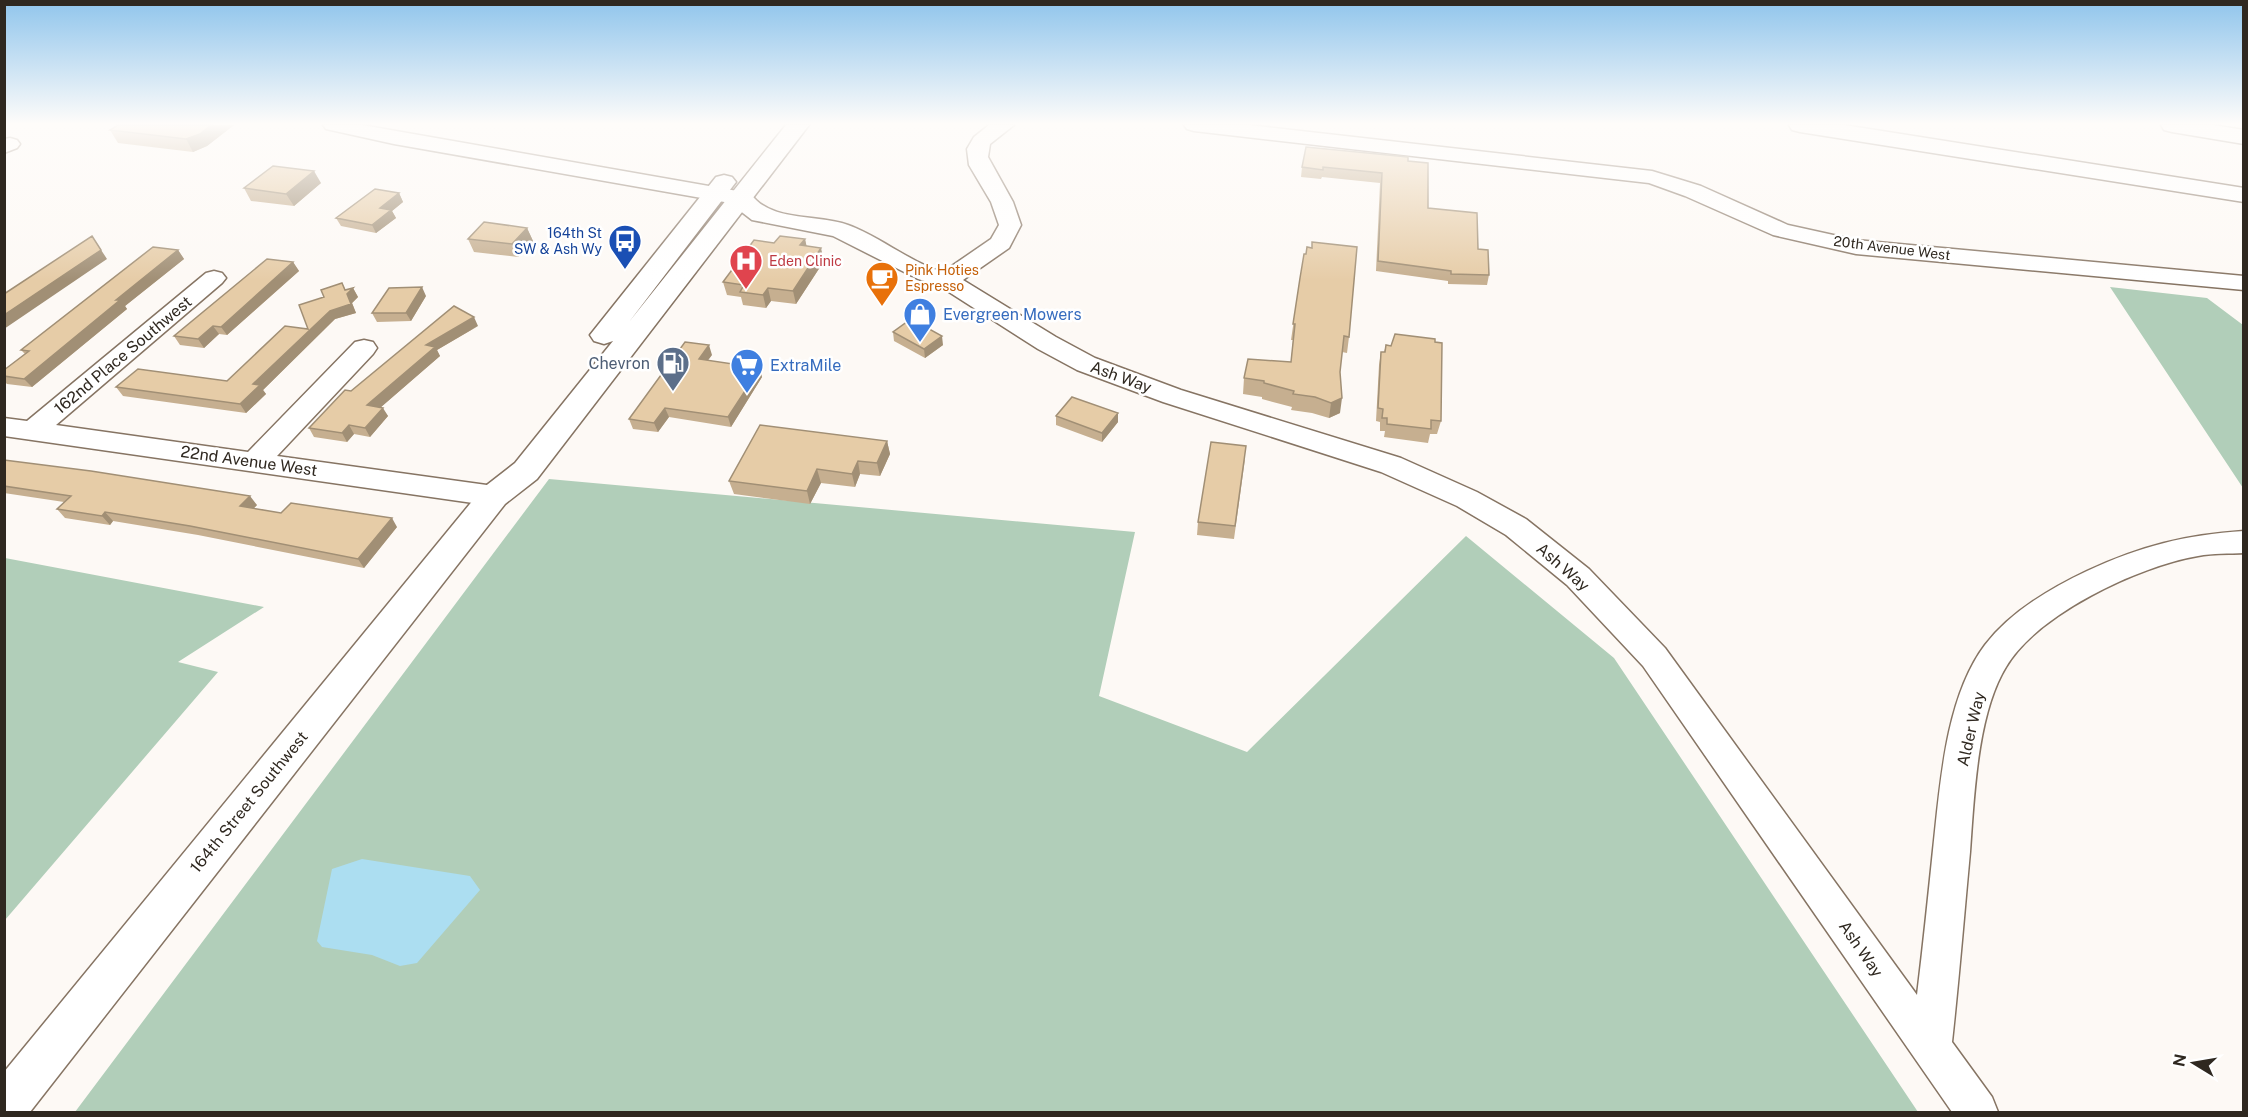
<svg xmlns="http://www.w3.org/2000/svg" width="2248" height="1117" viewBox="0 0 2248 1117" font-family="'Public Sans',sans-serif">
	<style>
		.green { fill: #b1ceb9 }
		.water { fill: #acdef1 }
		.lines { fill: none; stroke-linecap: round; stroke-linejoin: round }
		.minor-casing { stroke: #867463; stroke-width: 3 }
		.major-casing { stroke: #867463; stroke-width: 3 }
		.highway-casing { stroke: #867463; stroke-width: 3 }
		.minor { fill: #fff; fill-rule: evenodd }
		.major { fill: #fff; fill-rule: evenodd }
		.highway { fill: #fff; fill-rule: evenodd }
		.wall { fill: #c6af90 }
		.shaded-wall { fill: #a18f75 }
		.building { fill: #e6cca7; stroke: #a18f75; stroke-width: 1.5 }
		.labels { text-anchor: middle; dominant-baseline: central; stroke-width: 5; stroke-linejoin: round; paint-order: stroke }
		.far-transit-label { font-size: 14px; fill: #164399; stroke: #fff; text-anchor: end }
		.far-street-label { font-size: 14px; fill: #2f2820; stroke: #fff }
		.far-health-label { font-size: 14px; fill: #be3a42; stroke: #fff; text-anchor: start }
		.far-food-label { font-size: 14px; fill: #c56008; stroke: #fff; text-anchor: start }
		.shop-label { font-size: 16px; fill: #366cbe; stroke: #fff; text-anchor: start }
		.street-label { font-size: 16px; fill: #2f2820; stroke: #fff }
		.service-label { font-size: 16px; fill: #4e5e75; stroke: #fff; text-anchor: end }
	</style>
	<rect width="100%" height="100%" fill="#fdf9f5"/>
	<path class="green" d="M2110,287L2207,298L2243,325V488Z
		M549,479L1135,532L1099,696L1247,752L1466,536L1614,658L1918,1112H75Z
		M5,558L264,607L178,662L218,672L5,920Z"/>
	<path class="water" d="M362,859L470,876L480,890L417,963L400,966L372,955L322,947L317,941L332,869Z"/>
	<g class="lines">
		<defs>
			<path id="minor" d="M323,125H362L743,192L751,194C770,222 817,214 848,225C881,237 909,262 943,272L991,239L999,225L991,202L969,165L967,149L974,137L989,125H1014L990,144L988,157L1013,202L1021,225L1009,248L963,280L1056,337L1095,358L1181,390L1401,458L1477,492L1526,519L1589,569L1665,648L1917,995C1923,947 1928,898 1933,850C1940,787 1945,698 1985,645C2010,612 2049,589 2087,571C2141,546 2184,535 2244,531V553C2229,554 2213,553 2198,556C2139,566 2037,614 2006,667C1977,714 1974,798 1970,852C1964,916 1959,979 1952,1042L1992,1097L1998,1112H1952L1643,666L1567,585L1506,535L1457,506L1381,472L1163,402L1077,370L1038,349L938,285L918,279L833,236L752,220L730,203L394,144L326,129Z
				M1184,125H1249L1652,171L1701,186L1788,225L1856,240L2244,276V290L1856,254L1773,235L1685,196L1649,183L1194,131L1187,129Z
				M10,138L17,140L20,144L17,148L4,153V139Z
				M214,271L222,273L226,278L222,283L56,425L248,452L355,342L364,340L373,342L377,348L373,354L277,456L494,486L504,489L508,496L504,503L494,506L4,436V418L27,421L206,273Z"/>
			<path id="major" d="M786,125H809L537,479L505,504L30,1112H4V1072L483,488L515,463L613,341L604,344L594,341L590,335L716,177L724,175L732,177L736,182L629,322Z"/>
			<path id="highway" d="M1789,125H1844L2244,188V202L1800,132L1792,130Z
				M2161,125H2213L2244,130V144L2172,132L2164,130Z"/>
		</defs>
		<use href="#minor" class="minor-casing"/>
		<use href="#major" class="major-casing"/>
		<use href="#highway" class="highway-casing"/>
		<use href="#minor" class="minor"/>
		<use href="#major" class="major"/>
		<use href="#highway" class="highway"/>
	</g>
	<path class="wall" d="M118,125H234L207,146L193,152L118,143L110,130Z
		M1408,161L1428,208L1478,249L1489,275L1487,285L1448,284V281L1376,271L1380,183L1322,177L1321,179L1301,177L1302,167Z
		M321,183L294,206L251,201L244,188Z
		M399,193L403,202L392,211L396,218L376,233L341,226L336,218Z
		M527,228L533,241L518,257L474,252L468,239Z
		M805,239L806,246L824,261L796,304L771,301L766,308L743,305L741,297L727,295L723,282L774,243Z
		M178,250L184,259L125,306L127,309L32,387L7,384L4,381V370L25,354L21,350Z
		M293,262L299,271L227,335L219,334L204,348L180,345L174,336Z
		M1300,278L1349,337L1347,353L1342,352L1340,372V413L1329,418L1312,413L1291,410L1292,407L1262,399V397L1243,394L1244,378L1291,362L1293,340H1291Z
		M353,288L358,297L352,303L356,313L335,319L263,390L266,394L246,413L123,396L116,387L227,381L308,329L346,290Z
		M426,296L411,321L377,322L372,313Z
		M478,326L437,350L440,356L381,407L388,416L370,437L354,434L347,442L314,437L309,428L351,391Z
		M893,332L943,345L925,358L894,341Z
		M1386,345L1391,346L1441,421L1437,434H1430L1428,443L1384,437L1385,431H1380V422L1376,421L1379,365L1381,352H1384Z
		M712,355L708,360L762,377L731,427L669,417L658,432L633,429L629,419Z
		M1118,413V422L1102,442L1056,425V416Z
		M887,441L890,454L880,476L860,474L855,487L821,483L810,504L734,494L729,481Z
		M1245,459L1234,539L1197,535L1198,522Z
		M4,460L257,505L253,509L281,513L397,527L364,568L198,535L113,521L110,525L65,518L57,509L64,502L4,493Z"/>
	<path class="shaded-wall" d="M211,125H234L207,146L193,152L186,139Z
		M314,171L321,183L294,206L286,194Z
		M399,193L403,202L392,211L396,218L376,233L372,225L380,208Z
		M527,228L533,241L518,257L512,244Z
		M92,236L107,259L4,329V315Z
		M805,239L808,252L800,245Z
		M821,248L824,261L796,304L793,291Z
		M178,250L184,259L125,306L127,309L32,387L24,379L116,300Z
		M293,262L299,271L227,335L221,327Z
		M342,283L347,293L353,288L358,297L352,303L356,313L335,319L263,390L266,394L246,413L240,404L253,384L330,311Z
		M422,287L426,296L411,321L406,313Z
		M768,288L771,301L766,308L763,295Z
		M474,317L478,326L437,350L440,356L373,414L367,405L426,345Z
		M213,326L219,334L204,348L198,339Z
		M942,336L943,345L925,358L924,349Z
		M709,345L712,355L702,368L699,359Z
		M760,368L762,377L731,427L728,417Z
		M1342,398L1340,413L1329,418L1331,403Z
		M383,408L388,416L370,437L365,428Z
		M665,408L669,417L658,432L654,423Z
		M1118,413V422L1102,442V433Z
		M349,425L354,434L347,442L342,433Z
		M887,441L890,454L880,476L877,463Z
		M858,461L860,474L855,487L852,474Z
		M817,469L821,483L810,504L807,491Z
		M250,496L257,505L247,515L240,506Z
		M105,512L113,521L110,525L102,516Z
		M392,518L397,527L364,568L358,559Z"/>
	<path class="building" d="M118,125H211L200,134L186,139L110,130Z
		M1306,147L1408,157V161L1428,163V208L1477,213L1478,249L1488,250L1489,275L1451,274V271L1378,261L1382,173L1323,167V170L1302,167Z
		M273,166L314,171L286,194L244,188Z
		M375,189L399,193L380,208L391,210L372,225L336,218Z
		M484,222L527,228L512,244L468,239Z
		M92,236L101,250L4,315V294Z
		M780,236L805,239L800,245L821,248L793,291L768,288L763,295L740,292L744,285L723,282L754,240L774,243Z
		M1312,242L1357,247L1349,337L1344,336L1340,372L1342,398L1331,403L1315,397L1293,394L1294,391L1264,383V381L1244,378L1248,359L1291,362L1295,324H1293L1300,278L1304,254H1306L1307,247L1312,248Z
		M153,247L178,250L116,300H120L24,379L4,376V370L29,351L21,350Z
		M267,259L293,262L221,327L213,326L198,339L174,336Z
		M342,283L345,290L353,288L347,294L351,304L330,311L253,384L260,385L240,404L116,387L138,369L227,381L285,326L308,329L299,305L324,297L321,290Z
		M422,287L406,313H372L389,288Z
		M454,306L474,317L426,345L435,347L367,405L383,408L365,428L349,425L342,433L309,428L345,390L351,391Z
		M911,319L942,336L924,349L893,332Z
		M1395,334L1435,339V342L1442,343L1441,421L1431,420V429L1387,424V418H1382L1383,409L1378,408L1381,352H1385L1386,345L1391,346Z
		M685,342L709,345L699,359L760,368L728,417L665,408L654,423L629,419Z
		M1072,397L1118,413L1102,433L1056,416Z
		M760,425L887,441L877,463L858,461L852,474L817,469L807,491L729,481Z
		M1211,442L1246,446L1235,526L1198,522Z
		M4,460L91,471L250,496L240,506L281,513L291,503L392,518L358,559L190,526L105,512L102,516L57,509L71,496L4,486Z"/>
	<linearGradient id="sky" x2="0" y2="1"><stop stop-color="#90c5ec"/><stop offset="0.44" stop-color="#fefcfa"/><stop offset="1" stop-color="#fefcfa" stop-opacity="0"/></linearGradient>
	<rect width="2248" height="281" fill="url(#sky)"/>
	<defs>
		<symbol id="bus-pin" viewBox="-11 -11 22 30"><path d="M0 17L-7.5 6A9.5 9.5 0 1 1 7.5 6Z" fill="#1a4fb4" stroke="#fff"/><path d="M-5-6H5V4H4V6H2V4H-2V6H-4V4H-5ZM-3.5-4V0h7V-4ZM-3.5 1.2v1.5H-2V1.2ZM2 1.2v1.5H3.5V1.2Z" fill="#fff"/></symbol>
		<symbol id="hospital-pin" viewBox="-11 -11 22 30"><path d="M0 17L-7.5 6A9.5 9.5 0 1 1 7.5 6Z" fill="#e0444e" stroke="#fff"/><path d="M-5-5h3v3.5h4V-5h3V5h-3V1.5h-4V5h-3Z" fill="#fff"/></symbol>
		<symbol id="cafe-pin" viewBox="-11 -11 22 30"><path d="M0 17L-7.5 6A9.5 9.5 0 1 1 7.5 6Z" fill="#e8710a" stroke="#fff"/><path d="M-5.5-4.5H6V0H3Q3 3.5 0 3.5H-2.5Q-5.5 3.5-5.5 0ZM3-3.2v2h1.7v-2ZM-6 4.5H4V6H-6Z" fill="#fff"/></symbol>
		<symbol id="shop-pin" viewBox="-11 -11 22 30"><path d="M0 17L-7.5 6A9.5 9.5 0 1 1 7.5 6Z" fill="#3f7fe0" stroke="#fff"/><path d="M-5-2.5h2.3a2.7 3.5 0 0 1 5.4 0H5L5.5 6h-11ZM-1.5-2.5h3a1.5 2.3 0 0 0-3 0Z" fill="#fff"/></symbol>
		<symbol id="fuel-pin" viewBox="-11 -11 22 30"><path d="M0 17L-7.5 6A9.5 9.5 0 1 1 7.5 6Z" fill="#5c6f8a" stroke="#fff"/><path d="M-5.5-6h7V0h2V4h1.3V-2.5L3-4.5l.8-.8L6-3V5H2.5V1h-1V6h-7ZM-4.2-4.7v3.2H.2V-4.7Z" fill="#fff"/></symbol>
		<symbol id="supermarket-pin" viewBox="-11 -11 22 30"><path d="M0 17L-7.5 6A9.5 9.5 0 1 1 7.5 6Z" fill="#3f7fe0" stroke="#fff"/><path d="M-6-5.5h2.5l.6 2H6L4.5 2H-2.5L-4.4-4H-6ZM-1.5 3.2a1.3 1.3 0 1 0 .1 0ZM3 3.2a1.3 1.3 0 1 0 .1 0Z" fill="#fff"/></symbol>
	</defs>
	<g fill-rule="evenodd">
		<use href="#bus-pin" x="606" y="222" width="38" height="52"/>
		<use href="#hospital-pin" x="727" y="242" width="38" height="52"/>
		<use href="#cafe-pin" x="863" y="259" width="38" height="52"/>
		<use href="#shop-pin" x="901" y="295" width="38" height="52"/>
		<use href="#fuel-pin" x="654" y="344" width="38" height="52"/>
		<use href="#supermarket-pin" x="728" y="346" width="38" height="52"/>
	</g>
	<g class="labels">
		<g class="far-transit-label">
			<text x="602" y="233">164th St<tspan x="602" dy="16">SW &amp; Ash Wy</tspan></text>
		</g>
		<g class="far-street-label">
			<text transform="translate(1892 248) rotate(7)">20th Avenue West</text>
		</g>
		<g class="far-health-label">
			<text x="769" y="261">Eden Clinic</text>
		</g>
		<g class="far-food-label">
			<text x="905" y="270">Pink Hoties<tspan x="905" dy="16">Espresso</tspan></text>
		</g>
		<g class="shop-label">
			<text x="943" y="314">Evergreen Mowers</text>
			<text x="770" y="365">ExtraMile</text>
		</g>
		<g class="street-label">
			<text transform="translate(123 355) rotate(-40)">162nd Place Southwest</text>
			<text transform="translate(1121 377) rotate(20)">Ash Way</text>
			<text transform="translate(249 461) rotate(8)">22nd Avenue West</text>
			<text transform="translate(1563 567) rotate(41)">Ash Way</text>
			<text transform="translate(1971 729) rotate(-77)">Alder Way</text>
			<text transform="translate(249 802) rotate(-51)">164th Street Southwest</text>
			<text transform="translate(1861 949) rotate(55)">Ash Way</text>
		</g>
		<g class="service-label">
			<text x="650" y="363">Chevron</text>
		</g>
	</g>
	<rect width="2248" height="1117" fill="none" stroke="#2f2820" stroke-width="12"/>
	<g transform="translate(2194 1063) rotate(281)" stroke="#ffffff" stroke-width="4.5" paint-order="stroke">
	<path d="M0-4.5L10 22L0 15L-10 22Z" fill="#2f2820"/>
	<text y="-9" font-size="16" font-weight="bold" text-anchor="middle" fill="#2f2820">N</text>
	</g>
</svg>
